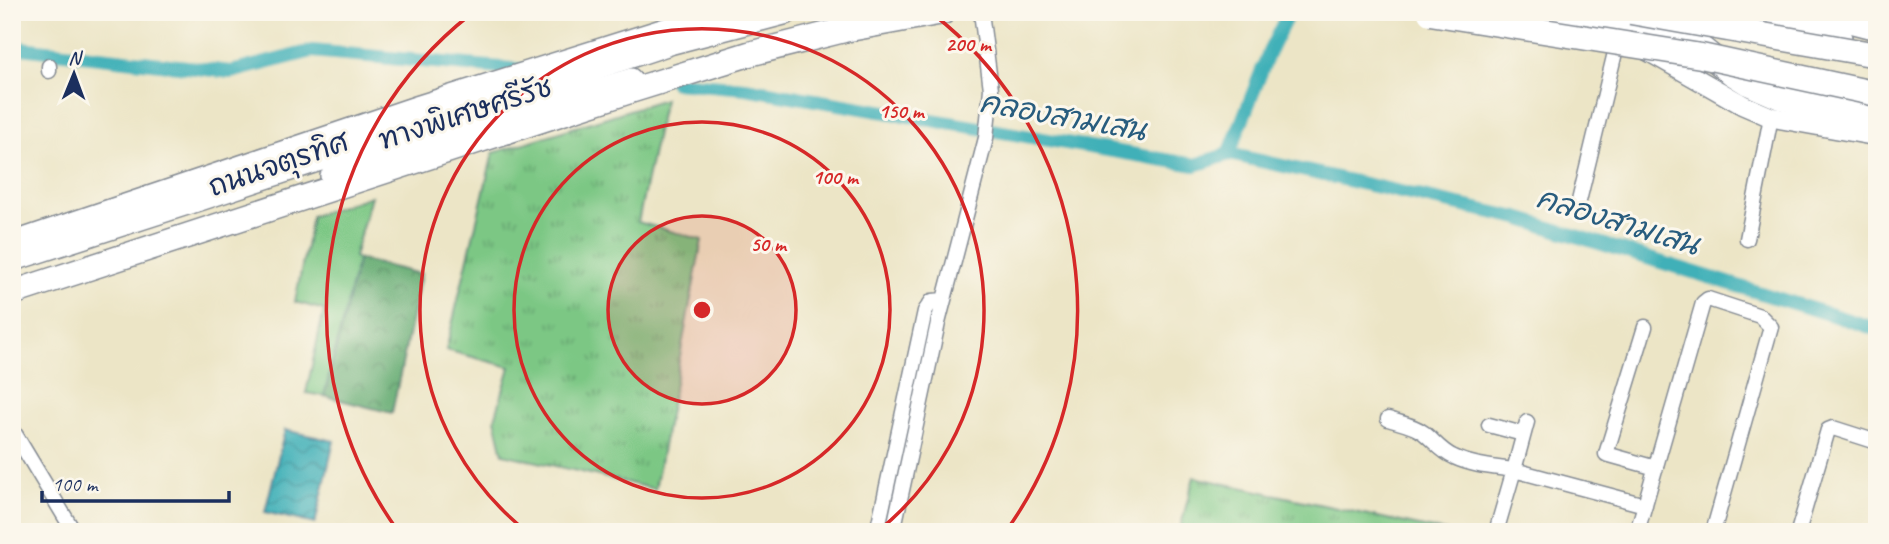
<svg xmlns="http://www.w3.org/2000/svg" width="1889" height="544" viewBox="0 0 1889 544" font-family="Caveat,'Playpen Sans Thai',sans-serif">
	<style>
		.grass { fill: url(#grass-tufts); stroke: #4c7b71; stroke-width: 2 }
		.forest { fill: url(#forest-crowns); stroke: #406e68; stroke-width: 2 }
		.park { fill: #7cc784; stroke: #4c7b71; stroke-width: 2 }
		.water { fill: url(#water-waves); stroke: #2d708b; stroke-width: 2 }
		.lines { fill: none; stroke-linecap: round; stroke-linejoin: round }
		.canal { stroke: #3fb0b8; stroke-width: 14 }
		.minor-casing { stroke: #848a92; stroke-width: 17 }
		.secondary-casing { stroke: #848a92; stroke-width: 22 }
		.primary-casing { stroke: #848a92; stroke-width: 24 }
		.motorway-casing { stroke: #848a92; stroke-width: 27 }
		.minor { stroke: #fff; stroke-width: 14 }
		.secondary { stroke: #fff; stroke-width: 19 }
		.primary { stroke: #fff; stroke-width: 21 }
		.motorway { stroke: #fff; stroke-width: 24 }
		.motorway-bridge-casing { stroke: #848a92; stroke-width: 27; stroke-linecap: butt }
		.motorway-bridge { stroke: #fff; stroke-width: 24 }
		.ring { fill: none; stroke: #d62828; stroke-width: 3.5 }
		.labels { text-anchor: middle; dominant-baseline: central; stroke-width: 6; stroke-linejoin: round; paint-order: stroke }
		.street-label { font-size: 28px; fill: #1b2f5e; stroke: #fbf7ec }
		.water-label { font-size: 30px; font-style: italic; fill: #285c7e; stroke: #fbf7ec }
		.centre { fill: #d62828; stroke: #fbf7ec; stroke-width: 3.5 }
		.ring-label { font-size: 21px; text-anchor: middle; font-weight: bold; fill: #d62828; stroke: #fbf7ec; stroke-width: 6; stroke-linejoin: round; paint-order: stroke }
	</style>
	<defs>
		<pattern id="grass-tufts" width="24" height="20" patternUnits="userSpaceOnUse" patternTransform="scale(1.75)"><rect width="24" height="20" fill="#7cc784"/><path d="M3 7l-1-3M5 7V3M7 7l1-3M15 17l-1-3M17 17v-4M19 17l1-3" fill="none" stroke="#65a26f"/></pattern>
		<pattern id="forest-crowns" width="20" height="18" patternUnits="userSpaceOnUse" patternTransform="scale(1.75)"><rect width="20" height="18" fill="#65ac72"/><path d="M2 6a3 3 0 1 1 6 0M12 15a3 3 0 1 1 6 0" fill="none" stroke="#528c61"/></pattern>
		<pattern id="water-waves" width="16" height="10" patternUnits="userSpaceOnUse" patternTransform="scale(1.75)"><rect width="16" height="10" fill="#3fb0b8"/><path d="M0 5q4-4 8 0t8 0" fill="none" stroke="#349099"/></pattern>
	</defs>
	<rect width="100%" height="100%" fill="#fbf7ec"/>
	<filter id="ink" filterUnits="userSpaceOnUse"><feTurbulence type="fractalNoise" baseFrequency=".0143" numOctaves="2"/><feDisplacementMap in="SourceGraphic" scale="14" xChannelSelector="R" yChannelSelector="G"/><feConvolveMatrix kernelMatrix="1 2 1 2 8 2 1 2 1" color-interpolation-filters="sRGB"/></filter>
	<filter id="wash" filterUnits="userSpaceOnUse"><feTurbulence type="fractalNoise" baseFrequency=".00686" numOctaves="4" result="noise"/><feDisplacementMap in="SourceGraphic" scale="28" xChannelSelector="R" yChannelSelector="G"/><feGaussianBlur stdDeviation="1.57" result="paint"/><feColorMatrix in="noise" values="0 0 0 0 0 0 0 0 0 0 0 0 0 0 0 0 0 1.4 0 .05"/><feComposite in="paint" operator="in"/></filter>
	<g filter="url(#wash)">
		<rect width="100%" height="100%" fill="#ece5c6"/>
		<path class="grass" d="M664,99L638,222L702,240L655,489L503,454L495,419L510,367L446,350L493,153Z
			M1194,477L1447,532H1179Z"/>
		<path class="forest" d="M358,259L421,274L392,413L324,396Z"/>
		<path class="park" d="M371,196L354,257L358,259L324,396L306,393L324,310L295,302L312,216Z"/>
		<path class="water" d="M285,430L334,441L315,524L265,512Z"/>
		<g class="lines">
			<path class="canal" d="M12,47L231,72L312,51L523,70
				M675,82L745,88L1195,165L1229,154L1518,218L1877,329
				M1229,154L1269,52L1285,20L1286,12"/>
		</g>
	</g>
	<g filter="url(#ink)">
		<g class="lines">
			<defs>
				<path id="minor" d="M49,71V66
					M1579,201L1619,36
					M1747,239L1771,117
					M1645,327L1606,454L1656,468
					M1388,419C1400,423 1414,425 1424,433C1434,441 1442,452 1454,457C1473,466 1494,467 1514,470L1527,422
					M1489,425L1523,434
					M12,429L74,532
					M877,532L925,311L932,301L944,300
					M893,532L938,323L986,138L991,89L981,12
					M1496,532L1514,470L1645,505
					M1637,532L1703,303L1708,299L1760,316L1771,327L1713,532
					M1798,532L1828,430L1833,428L1877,442"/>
				<path id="secondary" d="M1536,12L1596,21L1606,27
					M695,19L732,12
					M1648,51L1743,105L1771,117L1877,136
					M330,176L539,106L631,78
					M12,242L416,106L687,21L707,12"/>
				<path id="primary" d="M1728,12L1841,38
					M1810,12L1877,29"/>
				<path id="motorway" d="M1658,14L1732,73L1748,83L1780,97L1877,120
					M1596,21L1686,39
					M12,259L201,198L671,42L786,12
					M12,293L630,91L749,54L844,30L943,12"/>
			</defs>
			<use href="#minor" class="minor-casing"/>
			<use href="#secondary" class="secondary-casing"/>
			<use href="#primary" class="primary-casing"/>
			<use href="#motorway" class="motorway-casing"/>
			<use href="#minor" class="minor"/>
			<use href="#secondary" class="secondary"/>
			<use href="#primary" class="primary"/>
			<use href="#motorway" class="motorway"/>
			<defs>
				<path id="motorway-bridge" d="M1631,12L1877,55
					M1430,13L1701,56L1877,94"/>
			</defs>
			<use href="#motorway-bridge" class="motorway-bridge-casing"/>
			<use href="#motorway-bridge" class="motorway-bridge"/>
		</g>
	</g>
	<circle cx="702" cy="310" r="94" fill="#d62828" fill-opacity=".12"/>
	<g class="ring">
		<circle cx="702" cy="310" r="94"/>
		<circle cx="702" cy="310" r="188"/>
		<path d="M526 531A282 282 0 1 1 878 531"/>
		<path d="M398 531A376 376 0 0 1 471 14M933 14A376 376 0 0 1 1006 531"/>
	</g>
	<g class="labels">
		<g class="street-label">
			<text transform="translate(465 113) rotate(-18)">ทางพิเศษศรีรัช</text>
			<text transform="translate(278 164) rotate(-19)">ถนนจตุรทิศ</text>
		</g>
		<g class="water-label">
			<text transform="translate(1063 116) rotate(10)">คลองสามเสน</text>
			<text transform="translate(1618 221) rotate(17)">คลองสามเสน</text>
		</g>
	</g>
	<circle cx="702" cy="310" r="10" class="centre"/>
	<g class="ring-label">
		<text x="968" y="51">200 m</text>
		<text x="901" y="118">150 m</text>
		<text x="835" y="184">100 m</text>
		<text x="768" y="251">50 m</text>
	</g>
	<rect width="1889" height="544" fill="none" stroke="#fbf7ec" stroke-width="42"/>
	<g transform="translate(74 74) rotate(1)" stroke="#fbf7ec" stroke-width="5" paint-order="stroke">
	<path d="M0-5L12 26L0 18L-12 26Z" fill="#1b2f5e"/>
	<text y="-10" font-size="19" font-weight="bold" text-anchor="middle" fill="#1b2f5e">N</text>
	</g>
	<path d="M42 491v10h187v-10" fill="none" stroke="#1b2f5e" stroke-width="3.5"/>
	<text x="52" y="491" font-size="21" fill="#1b2f5e" stroke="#fbf7ec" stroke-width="5" paint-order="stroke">100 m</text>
</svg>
